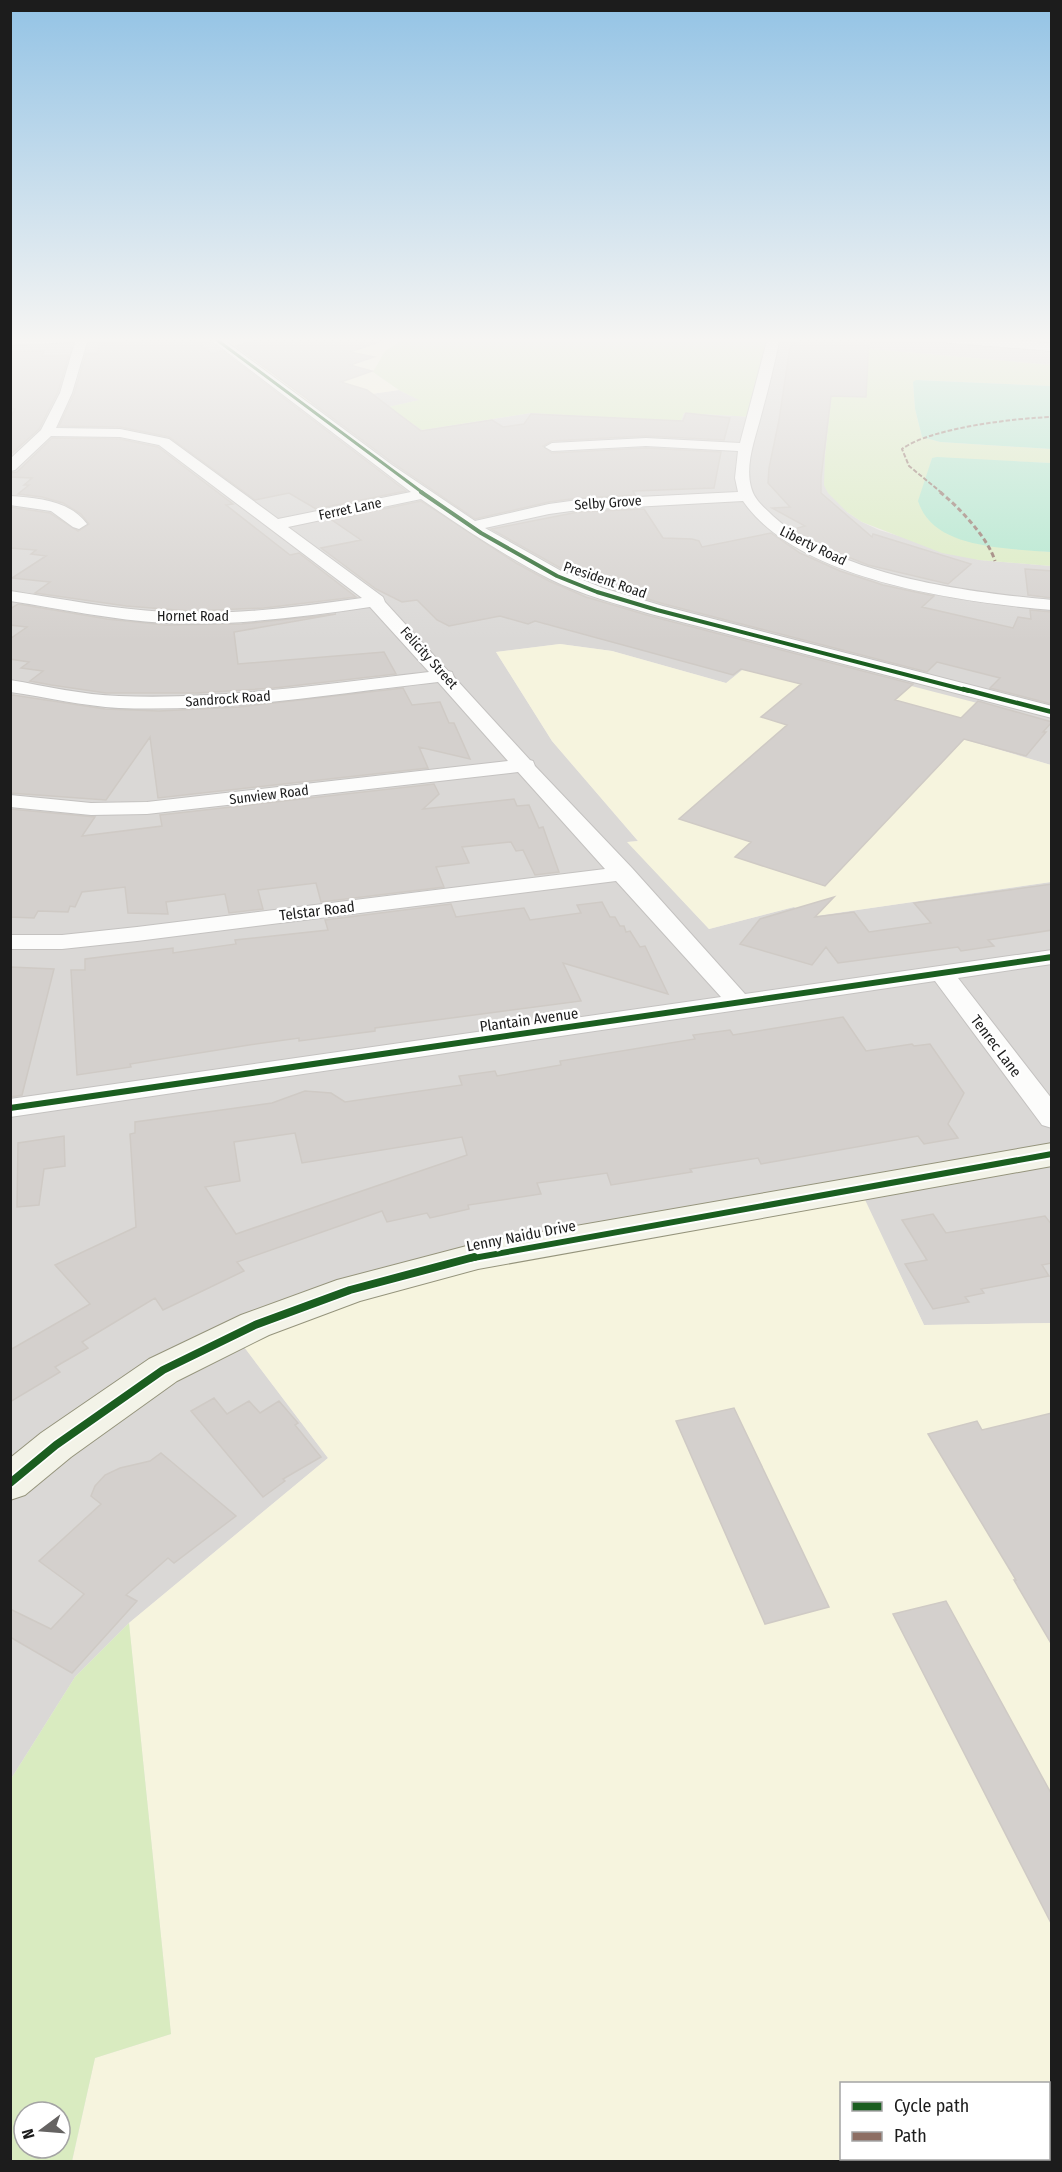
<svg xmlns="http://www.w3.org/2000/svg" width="1062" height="2172" viewBox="0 0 1062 2172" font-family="'Fira Sans Condensed',sans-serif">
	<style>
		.residential { fill: #dad8d6 }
		.education { fill: #f6f4de; fill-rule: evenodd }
		.grass { fill: #d9ebc0; fill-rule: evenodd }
		.pitch { fill: #ace6cb }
		.building { fill: #d4d0cd; stroke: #cfcac5; stroke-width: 1.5; fill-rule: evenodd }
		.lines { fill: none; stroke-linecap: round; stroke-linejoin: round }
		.street-casing { stroke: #c4c2c0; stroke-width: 2 }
		.secondary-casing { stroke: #95947c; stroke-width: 2 }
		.street { fill: #fcfcfb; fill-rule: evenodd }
		.secondary { fill: #f3f3e8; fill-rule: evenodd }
		.quiet-far1 { stroke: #8d6e63; stroke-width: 2; stroke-dasharray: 4.5 2; stroke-linecap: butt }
		.quiet { stroke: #8d6e63; stroke-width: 3; stroke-dasharray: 5 3; stroke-linecap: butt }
		.cycleway-far4-casing { stroke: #fff; stroke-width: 4.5 }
		.cycleway-far3-casing { stroke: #fff; stroke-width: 6 }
		.cycleway-far2-casing { stroke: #fff; stroke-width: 8 }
		.cycleway-far1-casing { stroke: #fff; stroke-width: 10 }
		.cycleway-casing { stroke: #fff; stroke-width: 11 }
		.cycleway-far4 { stroke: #1b5e20; stroke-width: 3 }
		.cycleway-far3 { stroke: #1b5e20; stroke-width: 4 }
		.cycleway-far2 { stroke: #1b5e20; stroke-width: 4.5 }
		.cycleway-far1 { stroke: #1b5e20; stroke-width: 6 }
		.cycleway { stroke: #1b5e20; stroke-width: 8 }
		.labels { text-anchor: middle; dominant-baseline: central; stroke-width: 5; stroke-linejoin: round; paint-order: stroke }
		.far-street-label { font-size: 14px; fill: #1c1c1c; stroke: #fff }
		.street-label { font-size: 15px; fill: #1c1c1c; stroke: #fff }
	</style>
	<rect width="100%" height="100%" fill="#ece8e4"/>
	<path class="residential" d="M11,337H213L302,404L399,390L420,400L389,407L423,430L531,413L681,421L684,413L754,417L773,337H1051V365L872,349L829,423L825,456L847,512L862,522L879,530L979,560L1051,566V765L956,737L726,683L612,651L560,644L496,652L552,741L638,841L628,842L709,929L794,907L809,917L1051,882V1323L924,1325L858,1187L235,1335L328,1458L129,1623L75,1677L11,1779Z"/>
	<path class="education" d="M213,337H408L397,342L373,372L399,390L302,404Z
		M560,644L612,651L726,683L768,649L985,705L956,737L1051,765V882L809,917L794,907L709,929L627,842L638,841L552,741L496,652Z
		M859,1187L924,1325L1051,1323V2161L72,2162L95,2058L171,2034L129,1623L328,1458L235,1335L349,1289ZM842,2084H1048V2158H842Z"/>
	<path class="grass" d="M408,337H773L754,417L684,413L681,421L531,413L422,430L388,407L419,400L399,390L373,372L385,351Z
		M837,346L1051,365V386L921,380L913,382L915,409L922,437L940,442L1051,449V463L932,458L927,475V518C960,548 1009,548 1051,552V566L979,560L942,553L862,522L847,512L828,493L824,485L825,456Z
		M129,1623L171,2034L95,2058L72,2161H11V1779L75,1677ZM24,2112H60V2148H24Z"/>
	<path class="pitch" d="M916,380L1051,386V449L940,442L922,437L915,409L913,382Z
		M937,457L1051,463V552C1016,549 951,549 927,518C923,513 920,507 918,501L932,458Z"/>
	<path class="building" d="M267,337H381L382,341L350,352L374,357L350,365L372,371L341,382L367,390L421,431L492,420L503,427L524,424L531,414L683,421L686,413L730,418L724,440L646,436L552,441L543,446L552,453L646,448L721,452L714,488L633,491L635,495L578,498L549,502L475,519L393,463L236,346Z
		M802,337H869L866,397L831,396L821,478V493L872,537L873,534L971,564L948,584L868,565L833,551L801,535L794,529L805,526L772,508L790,507L768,483L769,468L779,420L790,347Z
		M192,338L212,354L222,351L406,491L316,509L289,493L255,500L169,437L120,427L59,426L74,394L86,354H98L99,344Z
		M44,351L42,356L69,355L58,392L39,429L10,455V419L15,409H10V352Z
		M52,438L120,439L158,447L233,504L226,505L290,555L299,553L356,597L264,608L190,611L126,606L35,593L50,582L12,578L46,556L31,554L36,550L10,548V507L50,513L78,531L89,524L81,514L63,503L42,497L18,494L29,485H24L32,478L10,477V473L17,472Z
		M421,501L516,563L549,581L586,597L650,616L913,684L895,700L961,718L978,701L1052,722L1043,732H1046L1026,756L964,739L825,886L735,857L751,842L679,819L787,725L761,717L801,684L741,669L733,675L535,621L528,624L500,616L449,626L437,620L417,600L402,602L376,589L321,548L361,540L332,520Z
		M644,509L663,538L692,539L699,541L702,547L771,533L800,553L840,571L883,585L934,596L922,607L1013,628L1018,617L1031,619L1030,610L1052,612V704L990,688L1000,678L937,662L927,672L664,604L604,586L564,570L491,529L578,512Z
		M1025,569L1052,571V598L1028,595Z
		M18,604L107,619L165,625L242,624L336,614L234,632L238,664L384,652L396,674L274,688L197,693H106L51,685L30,681L43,671L21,668L29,662L10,659V639L27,627L10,625V609Z
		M403,688L412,705L440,702L449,723H454L470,759L419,747L428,768L158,798L150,737L106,800L10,793V697L13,695L105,709L159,711L239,707Z
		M434,784L439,794L423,809L514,799L517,806L529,805L539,828L543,827L559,872L535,875L523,850L516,851L511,842L462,847L469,863L436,867L444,887L321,902L316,883L258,890L263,909L229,913L225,894L166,902L168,914L128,913L125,887L82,892L75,907L70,906L68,912L38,911L34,918L10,917V809L95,817L82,836L162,826L160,815Z
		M1052,884V930L988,940L994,946L961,951L958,947L838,963L826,947L812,965L740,944L760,919L834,897L815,917L854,912L869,932L931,923L914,903Z
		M602,902L610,917H615L620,926H624L626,932L630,931L640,947L645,946L668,994L563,963L581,1001L375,1028V1031L299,1041V1038L249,1045L130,1064L131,1067L77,1075L71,970H85V959L173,948V953L236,944L235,940L328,930L325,920L451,904L456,917L524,908L530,920L581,913L577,905Z
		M10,967L54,969L22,1095L10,1097Z
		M843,1017L866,1051L912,1044L914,1046L930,1044L964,1093L948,1124L958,1138L924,1144L918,1136L761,1164L758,1158L690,1169L692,1172L611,1185L607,1173L537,1183L541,1194L468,1205L469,1209L430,1218L427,1213L387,1222L382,1211L237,1262L244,1271L163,1310L155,1298L82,1342L88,1348L55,1367L60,1372L10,1402V1350L90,1304L55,1265L136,1227L130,1134L135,1133V1122L272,1103L305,1091L331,1093L345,1102L462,1085L459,1076L495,1071L497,1076L561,1065L560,1061L695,1039L693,1035L730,1030L733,1035ZM295,1133L302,1163L462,1137L467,1155L236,1234L205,1187L240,1181L234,1142Z
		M64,1136L65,1166L44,1169L39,1205L17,1207L18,1143Z
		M933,1214L946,1233L1045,1216L1052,1225V1263L1042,1265L1049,1276L981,1289L984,1293L965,1297L969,1302L933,1309L905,1264L927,1260L902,1220Z
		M214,1398L227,1414L249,1401L260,1413L279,1401L298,1423L295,1425L321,1457L283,1479L285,1481L263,1497L191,1411Z
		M734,1408L829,1607L765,1624L676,1421Z
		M1052,1413V1645L1014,1580H1016L928,1434L977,1421L982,1430Z
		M161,1453L236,1516L174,1563L168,1558L126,1595L137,1601L72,1673L10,1637V1609L51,1629L84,1594L39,1561L101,1504L91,1496L95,1486L105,1475L120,1468L150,1461Z
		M946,1601L1052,1795V1925L893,1614Z"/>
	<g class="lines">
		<defs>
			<path id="street" d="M10,337H130L124,341L87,342L72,393L56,428L120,429L169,439L278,519L411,492L207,337H220L392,465L475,521L549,504L578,500L738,492L735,478L738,451L646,446L552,451L545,447L552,443L646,438L740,443L768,337H780C775,363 768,390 761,416C755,439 745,464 751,487C754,500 765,508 773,516C838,576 966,592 1052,600V610C961,602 798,581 743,501L578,510L549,514L485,528L563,572L603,588L663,606L1052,706V718L651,614C617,604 582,595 550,579C505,556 463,528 421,499L288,527L383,597L385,602L448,671L452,672L454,677L530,760L533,761L535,766L632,868L745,994L1052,950V964L958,978L1052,1099V1128L1042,1125L935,981L10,1117V1099L721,997L616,881L137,941L62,949H10V935H62L137,927L605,869L518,772L147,814L91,815L10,807V795L91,803L147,802L508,761L438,682C332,694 226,712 119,708C83,706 46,697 10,692V680C46,686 83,695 119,696C223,700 326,684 429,672L370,607C303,617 233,626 165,623C113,620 62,609 10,601V591C62,599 113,609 165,612C231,616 297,607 362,598L159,445L120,437L51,436L15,470L10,471V459L41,430L60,393L75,342L10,345Z
				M921,337H967L1052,343V351L927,341Z
				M10,496C38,498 69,500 87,524L79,529L73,527L51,511L10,505Z"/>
			<path id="secondary" d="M1052,1143V1166L478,1269L360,1301L269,1335L177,1381L71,1457L25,1495L10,1500V1458L41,1433L149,1359L241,1315L337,1280L478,1243Z"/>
		</defs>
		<use href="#street" class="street-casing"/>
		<use href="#secondary" class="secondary-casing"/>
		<use href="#street" class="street"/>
		<use href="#secondary" class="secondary"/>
		<path class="quiet-far1" d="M942,493L909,466L902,449C930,428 1016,418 1052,417"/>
		<path class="quiet" d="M940,492C959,507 988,538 995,561"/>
		<defs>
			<path id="cycleway-far4" d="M213,337L423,493"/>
			<path id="cycleway-far3" d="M421,492L481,533L557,576L597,592L657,610L969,691"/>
			<path id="cycleway-far2" d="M963,689L1052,712"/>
			<path id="cycleway-far1" d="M10,1108L1052,957
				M468,1259L1052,1154"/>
			<path id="cycleway" d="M10,1483L56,1445L163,1370L255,1325L350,1290L474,1257"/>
		</defs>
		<use href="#cycleway-far4" class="cycleway-far4-casing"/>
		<use href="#cycleway-far3" class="cycleway-far3-casing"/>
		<use href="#cycleway-far2" class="cycleway-far2-casing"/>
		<use href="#cycleway-far1" class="cycleway-far1-casing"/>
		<use href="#cycleway" class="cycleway-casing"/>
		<use href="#cycleway-far4" class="cycleway-far4"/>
		<use href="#cycleway-far3" class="cycleway-far3"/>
		<use href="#cycleway-far2" class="cycleway-far2"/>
		<use href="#cycleway-far1" class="cycleway-far1"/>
		<use href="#cycleway" class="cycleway"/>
	</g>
	<linearGradient id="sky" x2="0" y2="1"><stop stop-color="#93c3e5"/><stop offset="0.53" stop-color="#f6f5f3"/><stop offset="1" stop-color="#f6f5f3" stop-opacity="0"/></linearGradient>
	<rect width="1062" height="641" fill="url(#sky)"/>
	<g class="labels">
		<g class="far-street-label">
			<text transform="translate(608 503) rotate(-4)">Selby Grove</text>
			<text transform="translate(350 509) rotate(-12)">Ferret Lane</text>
			<text transform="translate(813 546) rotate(26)">Liberty Road</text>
			<text transform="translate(605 580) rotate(19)">President Road</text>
			<text x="193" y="616">Hornet Road</text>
			<text transform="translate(429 658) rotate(48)">Felicity Street</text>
			<text transform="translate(228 699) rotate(-4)">Sandrock Road</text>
			<text transform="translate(269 795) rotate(-7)">Sunview Road</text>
		</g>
		<g class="street-label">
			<text transform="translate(317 911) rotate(-7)">Telstar Road</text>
			<text transform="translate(529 1020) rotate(-8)">Plantain Avenue</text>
			<text transform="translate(996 1046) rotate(53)">Tenrec Lane</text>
			<text transform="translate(521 1236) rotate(-11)">Lenny Naidu Drive</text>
		</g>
	</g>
	<rect width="1062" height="2172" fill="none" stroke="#1c1c1c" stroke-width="24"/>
	<rect x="840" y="2082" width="210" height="78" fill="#ffffff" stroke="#a4a4a4" stroke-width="1.5"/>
	<rect x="852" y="2102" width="30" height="9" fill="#1b5e20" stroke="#a4a4a4" stroke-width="1.5"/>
	<text x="894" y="2112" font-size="18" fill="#1c1c1c">Cycle path</text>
	<rect x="852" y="2132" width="30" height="9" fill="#8d6e63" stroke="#a4a4a4" stroke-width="1.5"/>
	<text x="894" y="2142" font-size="18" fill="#1c1c1c">Path</text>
	<g transform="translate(42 2130) rotate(254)"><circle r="28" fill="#ffffff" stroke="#a4a4a4" stroke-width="1.5"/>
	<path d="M0-4.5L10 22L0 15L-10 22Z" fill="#656362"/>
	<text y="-9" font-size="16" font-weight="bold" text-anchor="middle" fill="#1c1c1c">N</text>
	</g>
</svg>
